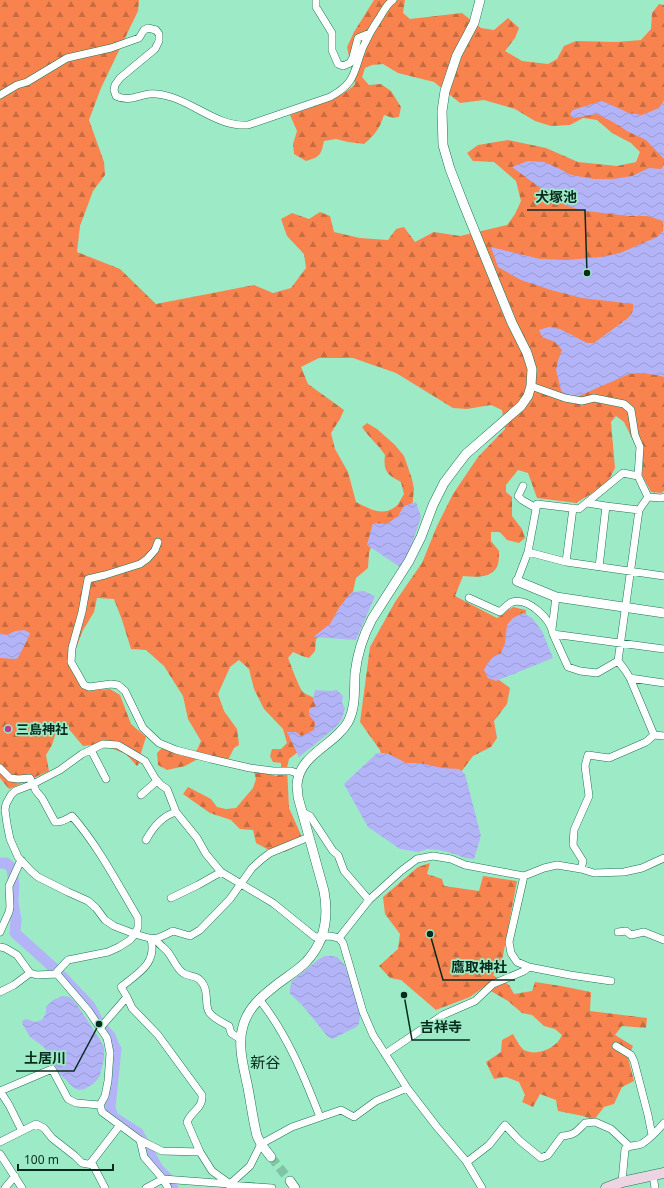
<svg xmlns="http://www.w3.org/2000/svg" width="664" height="1188" viewBox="0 0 664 1188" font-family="'Noto Sans','Noto Sans JP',sans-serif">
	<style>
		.forest { fill: url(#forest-firs) }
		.water { fill: url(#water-waves) }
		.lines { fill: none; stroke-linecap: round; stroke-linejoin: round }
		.river { stroke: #b3b4f7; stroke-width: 11 }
		.tertiary-tunnel { stroke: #7fc5a4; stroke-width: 9; stroke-dasharray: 9 4.5; stroke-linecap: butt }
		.minor-casing { stroke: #207354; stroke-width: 8 }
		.tertiary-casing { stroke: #207354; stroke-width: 10 }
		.secondary-casing { stroke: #207354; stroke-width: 11 }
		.minor { stroke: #fff; stroke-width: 7 }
		.tertiary { stroke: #fff; stroke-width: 9 }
		.secondary { stroke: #ecd4e3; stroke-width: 10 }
		.poi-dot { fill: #ba3f90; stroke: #9cebc6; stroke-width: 1.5 }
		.labels { text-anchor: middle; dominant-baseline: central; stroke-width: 3.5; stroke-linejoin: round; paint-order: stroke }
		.poi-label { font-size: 13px; font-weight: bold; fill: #092b1e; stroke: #9cebc6; text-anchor: start }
		.quarter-label { font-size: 15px; fill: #092b1e; stroke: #9cebc6 }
		.leader { fill: none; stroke: #092b1e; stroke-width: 1.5 }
		.callout-dot { fill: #092b1e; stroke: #9cebc6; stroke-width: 1.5 }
		.callout-label { font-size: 14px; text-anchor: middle; font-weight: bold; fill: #092b1e; stroke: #9cebc6; stroke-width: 3.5; stroke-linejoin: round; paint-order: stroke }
	</style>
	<defs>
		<pattern id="forest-firs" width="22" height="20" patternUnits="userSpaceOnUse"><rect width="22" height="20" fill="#f8834f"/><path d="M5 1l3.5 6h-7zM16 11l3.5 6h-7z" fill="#c76b41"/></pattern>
		<pattern id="water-waves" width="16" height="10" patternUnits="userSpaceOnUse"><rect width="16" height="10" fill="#b3b4f7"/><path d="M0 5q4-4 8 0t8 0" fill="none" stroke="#999bd3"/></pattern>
	</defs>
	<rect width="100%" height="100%" fill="#9cebc6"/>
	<path class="forest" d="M0,0H139L138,11L101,88L89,120L104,162L105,175L93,191L80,226L77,252L120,269L156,304L254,285L273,293L291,288L306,268L304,254L287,236L281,219L292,213L309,219L320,212L330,216L334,232L360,238L388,240L396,229L404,227L415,242L434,232L460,236L507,225L515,214L521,201L516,181L494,162L473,161L467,153L478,145L508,140L546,148L578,162L617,166L636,162L640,152L631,143L612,133L597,120L583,118L570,125L551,126L535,121L515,109L484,100L460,103L434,82L398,73L383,64L372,65L365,68L362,77L369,85L381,84L391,91L401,107L399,117L393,118L384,115C380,128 375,135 364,144L348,142L336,139L324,141C321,155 320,157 306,161L294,154L293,144L297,131L290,115C309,108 342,99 355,84L347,47L354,32L374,0H405L403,13L410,19L462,13L481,28L494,30L508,18L519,28L515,38L505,51L522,61L548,64L557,59L564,46L576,41L617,42L641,40L651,29L652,13L659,4L664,5V491L661,493L651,492L642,475L643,461L624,422L616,416L611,422L615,468L609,480L591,494L576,503L537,498L528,473L518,470L506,485V492L512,497V516L522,529L525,538L519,543L507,540L500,532H491V541L499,551C499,555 499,563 497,567C490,579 475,577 463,576L455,596L497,618L513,607L526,610L525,619L491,674L510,688L507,704L494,721L497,738L491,747L473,756L458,776L383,764L380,750L360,722L370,647L395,602L422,563L437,526L453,494L478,457L505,429L502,410L491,405L467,409L453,408L396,373L353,358H319L301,367L308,384L344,410L340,419L331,433L335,449L348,472L356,502C368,508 382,517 395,507C399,505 401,498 404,494L401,482C387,475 383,471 385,455C379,445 369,438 362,427L367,423L377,429L395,445L404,456L412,479L414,489L412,509L387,528L377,529L369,553L368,568L356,578L352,596L332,627L316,639L315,651L309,658L302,656L293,652L288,658C291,665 299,688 303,692C306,695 312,696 315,699L319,722L317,732L298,752L289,759L287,768L289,808L301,835L299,845L285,852L267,849L256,843L253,830L240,829L231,820L210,813L183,794L188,787L211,799L217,807L226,809L236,808L253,788L256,779L254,772L262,770L276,776L281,774V763L273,762L270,756L272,749H281L287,743L283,729L264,709L254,689L249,669L239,660L230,667L218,694L224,711L237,729L239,745L234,748L228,760L207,754L185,766L167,770L158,765L157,753L163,747L182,756L197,750L201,741L188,719L183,696L164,666L146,650L131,649L122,620L114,599L97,598L94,612L82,632L76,649L70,668L88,691L110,689L120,695L131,724L146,737L141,753V761L137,766L126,754L100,744L83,746L68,728L58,726L52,745L46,755L49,771L9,789L0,778Z
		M430,863L427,874L442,879L444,886L479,891L483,876L517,881L502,961L493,975L509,985L514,994L532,991L535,982L561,986L591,992L590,1011L647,1018L646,1028L622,1026L615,1035L633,1046L628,1058L634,1081L622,1087L614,1104L604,1107L594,1120L583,1116L558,1111L556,1100L540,1094L533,1107L522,1102L525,1095L519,1082L506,1077L494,1079L486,1062L501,1052L502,1040L513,1034C516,1039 520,1047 524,1050C537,1057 557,1048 562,1035L555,1029L544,1026L532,1015L522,1013L508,1001L484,987L470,997L436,1010L401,980L390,978L379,966L398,949L400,934L385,914L383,897L418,867Z"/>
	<path class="water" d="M664,100V159L646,140L629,132L613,122L597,114L573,118L570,114L573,110L602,101L629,113L642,115L659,108Z
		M528,161L544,162L558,168L571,175L594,179H613L632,176L649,168L661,169L664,164V377L657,375L639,373L629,374L579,396H568L564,394L561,390L556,370L558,361L562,350L555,342L542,337L539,330L549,327L560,329L587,343H594L628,318L633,311V304L582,298L551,290L521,280L498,267L491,247L540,259L567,260L601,257L620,253L657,237L663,231V221L648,216H629L586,211L570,207L554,198L512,167Z
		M416,502L421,517L414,538L407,557L400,567L367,545L373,523L387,524L398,516L404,506Z
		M364,591L375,596L356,640L313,637L330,624L339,608L349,595L353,592Z
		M523,613L532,618L542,631L553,658L496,681L488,678L484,670L487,664L493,657L501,653L505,643L507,625L513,618Z
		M24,630L30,633L29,636L18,658L15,659L0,658V633C6,636 8,635 13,632C16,630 21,631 24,630Z
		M315,690L330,691L337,690L343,696L342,703L345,708L342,719L335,728L299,757L287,732H296L301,736L314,730L315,722L309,715V709L316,706L313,700Z
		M377,753H387L406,763H420L442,768L459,769L465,774L481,836L474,859L465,858L455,854L439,850L427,849L418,852L400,849L368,827L344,784Z
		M325,956H331L337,957L344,964L361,1008L359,1024L356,1027L333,1039L328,1037L302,1005L290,994V988L292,981L319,959Z
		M63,996L70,997L76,1003L99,1038L104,1047V1059L100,1075L98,1079L93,1084L85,1089L79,1090L74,1088L60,1074L44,1047L30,1037L23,1025L22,1021L26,1019L35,1022L42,1020L46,1013V1007L53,1000Z"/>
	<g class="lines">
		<path class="river" d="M0,863H6L12,868L14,886L13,902L16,920L15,933L55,969L90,1006L99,1024L110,1036L113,1044L116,1049L110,1108L113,1117L138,1133L158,1169L167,1178L173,1188"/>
		<path class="tertiary-tunnel" d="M271,1157L290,1181"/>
		<defs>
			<path id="minor" d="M316,0V7L332,33V50L338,64L343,66L350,63L353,57L358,38L370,33
				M0,95L17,85L27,82L67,58L111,48L139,38L144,30L148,28L156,30L159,34V41L155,49L120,78L115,85L114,90L116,96C129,102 136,96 149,94C156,93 164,95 171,97C197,105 219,127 248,125L330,97C356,83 353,73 363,47C368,36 373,27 380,17C384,10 387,4 393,0
				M531,386L565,398L582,401L594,398L624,404L631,410L635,435L640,447L638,476L648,497
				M523,486L518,496L522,500L536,508
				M587,503L606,506
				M573,508L566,562L664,576
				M158,542L155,550L147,559L140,564L105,575L88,579L82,612L72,648L71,662L84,685L89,687L111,684L118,685L125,691L143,728L159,743L176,750L211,759L250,768L273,771H291L299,774
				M528,552L566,562
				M599,567L606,506L639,510
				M517,581L528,552L537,504L579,509L623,473L638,476
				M469,598L500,612C503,609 508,604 512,602C528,597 551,619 553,634L568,667L580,671L597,673L618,661
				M552,629L556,597
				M553,634L664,649
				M630,678L664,683
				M654,735L630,678L625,670L618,661L639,510L648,497L661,498L664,497
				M91,750L106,779
				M0,768L10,778L18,779L30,778L33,784L15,791L11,795L6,804L5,810L7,824L10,839L18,857L31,871L38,877L68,892L88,901L96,908L105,920L114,926L135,934L138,927V918C117,883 99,847 72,816C67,819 61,823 55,822L42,798L36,791L33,784L60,770L82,754L103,744L118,745L145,761L155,778L161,785L167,789L176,812L197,838L206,854L221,872L273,903L315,937L330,936L339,938L343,943L363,1012L373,1035L407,1088L437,1127L466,1161L482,1188
				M141,795L157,781
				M302,812L310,816L333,851L338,855L344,871L369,900
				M146,840C152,829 162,816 176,812
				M581,869L583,861L573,845L574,830L589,796L585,766L588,755L609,758L646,742L654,735L664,736
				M524,876L509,942L511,953L517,962L529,967L570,975L611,981
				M171,898L198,885L221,872
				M0,932L9,912L10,907L9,886L21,860
				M618,932L626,931L631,935L644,932L664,940
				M339,938L369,900L401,871L417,859L433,856L451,859L465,865L524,876L544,868L557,865L581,869L594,873L624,872L642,868L664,858
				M156,940C159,944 163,947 167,951C173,958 176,968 183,973C189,977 195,975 200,980C210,990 204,1004 209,1012C214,1019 222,1022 229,1026L231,1033L240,1039
				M0,947L5,948L17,955L30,973L37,975L57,974L88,1010L107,1038L110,1053L108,1081L105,1096L100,1105
				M55,974L68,960L108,952L119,947L130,940L135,934C156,940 153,941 173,931L190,936L200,930L230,899L252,868L262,859L270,853L309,837
				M0,992L14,985L30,973
				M127,997L132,1008L158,1035L202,1095C203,1109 192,1110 187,1122L200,1152
				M259,999C287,1034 304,1076 320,1117
				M100,1028L127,997L121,987C138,973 157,964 151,939
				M616,1046L631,1055L634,1061L648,1115L652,1135
				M385,1054L443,1015L475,1001L493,984L524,971L529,967
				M100,1105L102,1112L140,1140L162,1151L200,1152L212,1171L230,1184
				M22,1131L9,1105L0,1091L52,1069L68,1099L76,1103L100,1105
				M140,1140L144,1157L163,1179L168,1188
				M0,1142L36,1124L44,1128L52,1138L75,1156L82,1163L93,1165L105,1188
				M0,1154L22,1188
				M467,1162L489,1145L505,1125L519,1140L541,1158L548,1155L562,1136C575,1135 576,1132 585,1123L595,1122L611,1129L629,1146
				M90,1164L120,1125
				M653,1175L655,1188
				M622,1182L625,1149C631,1144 638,1147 643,1143C651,1138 658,1130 664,1123
				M229,1185L272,1188
				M5,1188L15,1176
				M146,1188L163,1179L230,1184L250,1166L261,1144L292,1127L341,1110L354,1117L376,1101L407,1088"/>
			<path id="tertiary" d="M517,581L556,597L664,613
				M271,1157L261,1144L257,1136C253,1120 251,1104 248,1088C244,1068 237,1046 243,1026C248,1008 261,997 275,986C285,978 297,971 306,962C325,942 329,918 324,891L298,797C298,793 297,788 297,785C299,754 334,746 348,722C356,707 354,691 355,674C357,655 363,636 372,619L409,561L421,537L433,505L444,483L456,467L466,454L521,406L528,396L531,386L532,369L527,353L512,323L464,205L450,169L443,145L442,111L445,91L457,55L474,23L480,0
				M290,1181L295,1188"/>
			<path id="secondary" d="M606,1188L622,1182L664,1173"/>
		</defs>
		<use href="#minor" class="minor-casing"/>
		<use href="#tertiary" class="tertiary-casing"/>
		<use href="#secondary" class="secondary-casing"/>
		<use href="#minor" class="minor"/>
		<use href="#tertiary" class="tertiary"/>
		<use href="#secondary" class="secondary"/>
	</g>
	<circle class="poi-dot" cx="8" cy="729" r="4"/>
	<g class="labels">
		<g class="poi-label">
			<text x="16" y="729">三島神社</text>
		</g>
		<g class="quarter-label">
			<text x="265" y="1062">新谷</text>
		</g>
	</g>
	<path class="leader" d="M587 273L585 210H527M430 934L443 980H515M404 995L412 1040H470M99 1024L74 1071H16"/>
	<g class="callout-dot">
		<circle cx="587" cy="273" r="4"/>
		<circle cx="430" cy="934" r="4"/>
		<circle cx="404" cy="995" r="4"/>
		<circle cx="99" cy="1024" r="4"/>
	</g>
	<g class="callout-label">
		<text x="556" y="202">犬塚池</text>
		<text x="479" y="972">鷹取神社</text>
		<text x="441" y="1032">吉祥寺</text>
		<text x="45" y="1063">土居川</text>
	</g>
	<path d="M18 1164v6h95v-6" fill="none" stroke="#092b1e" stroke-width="2"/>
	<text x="24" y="1164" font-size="12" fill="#092b1e" stroke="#9cebc6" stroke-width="3" paint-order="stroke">100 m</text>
</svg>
